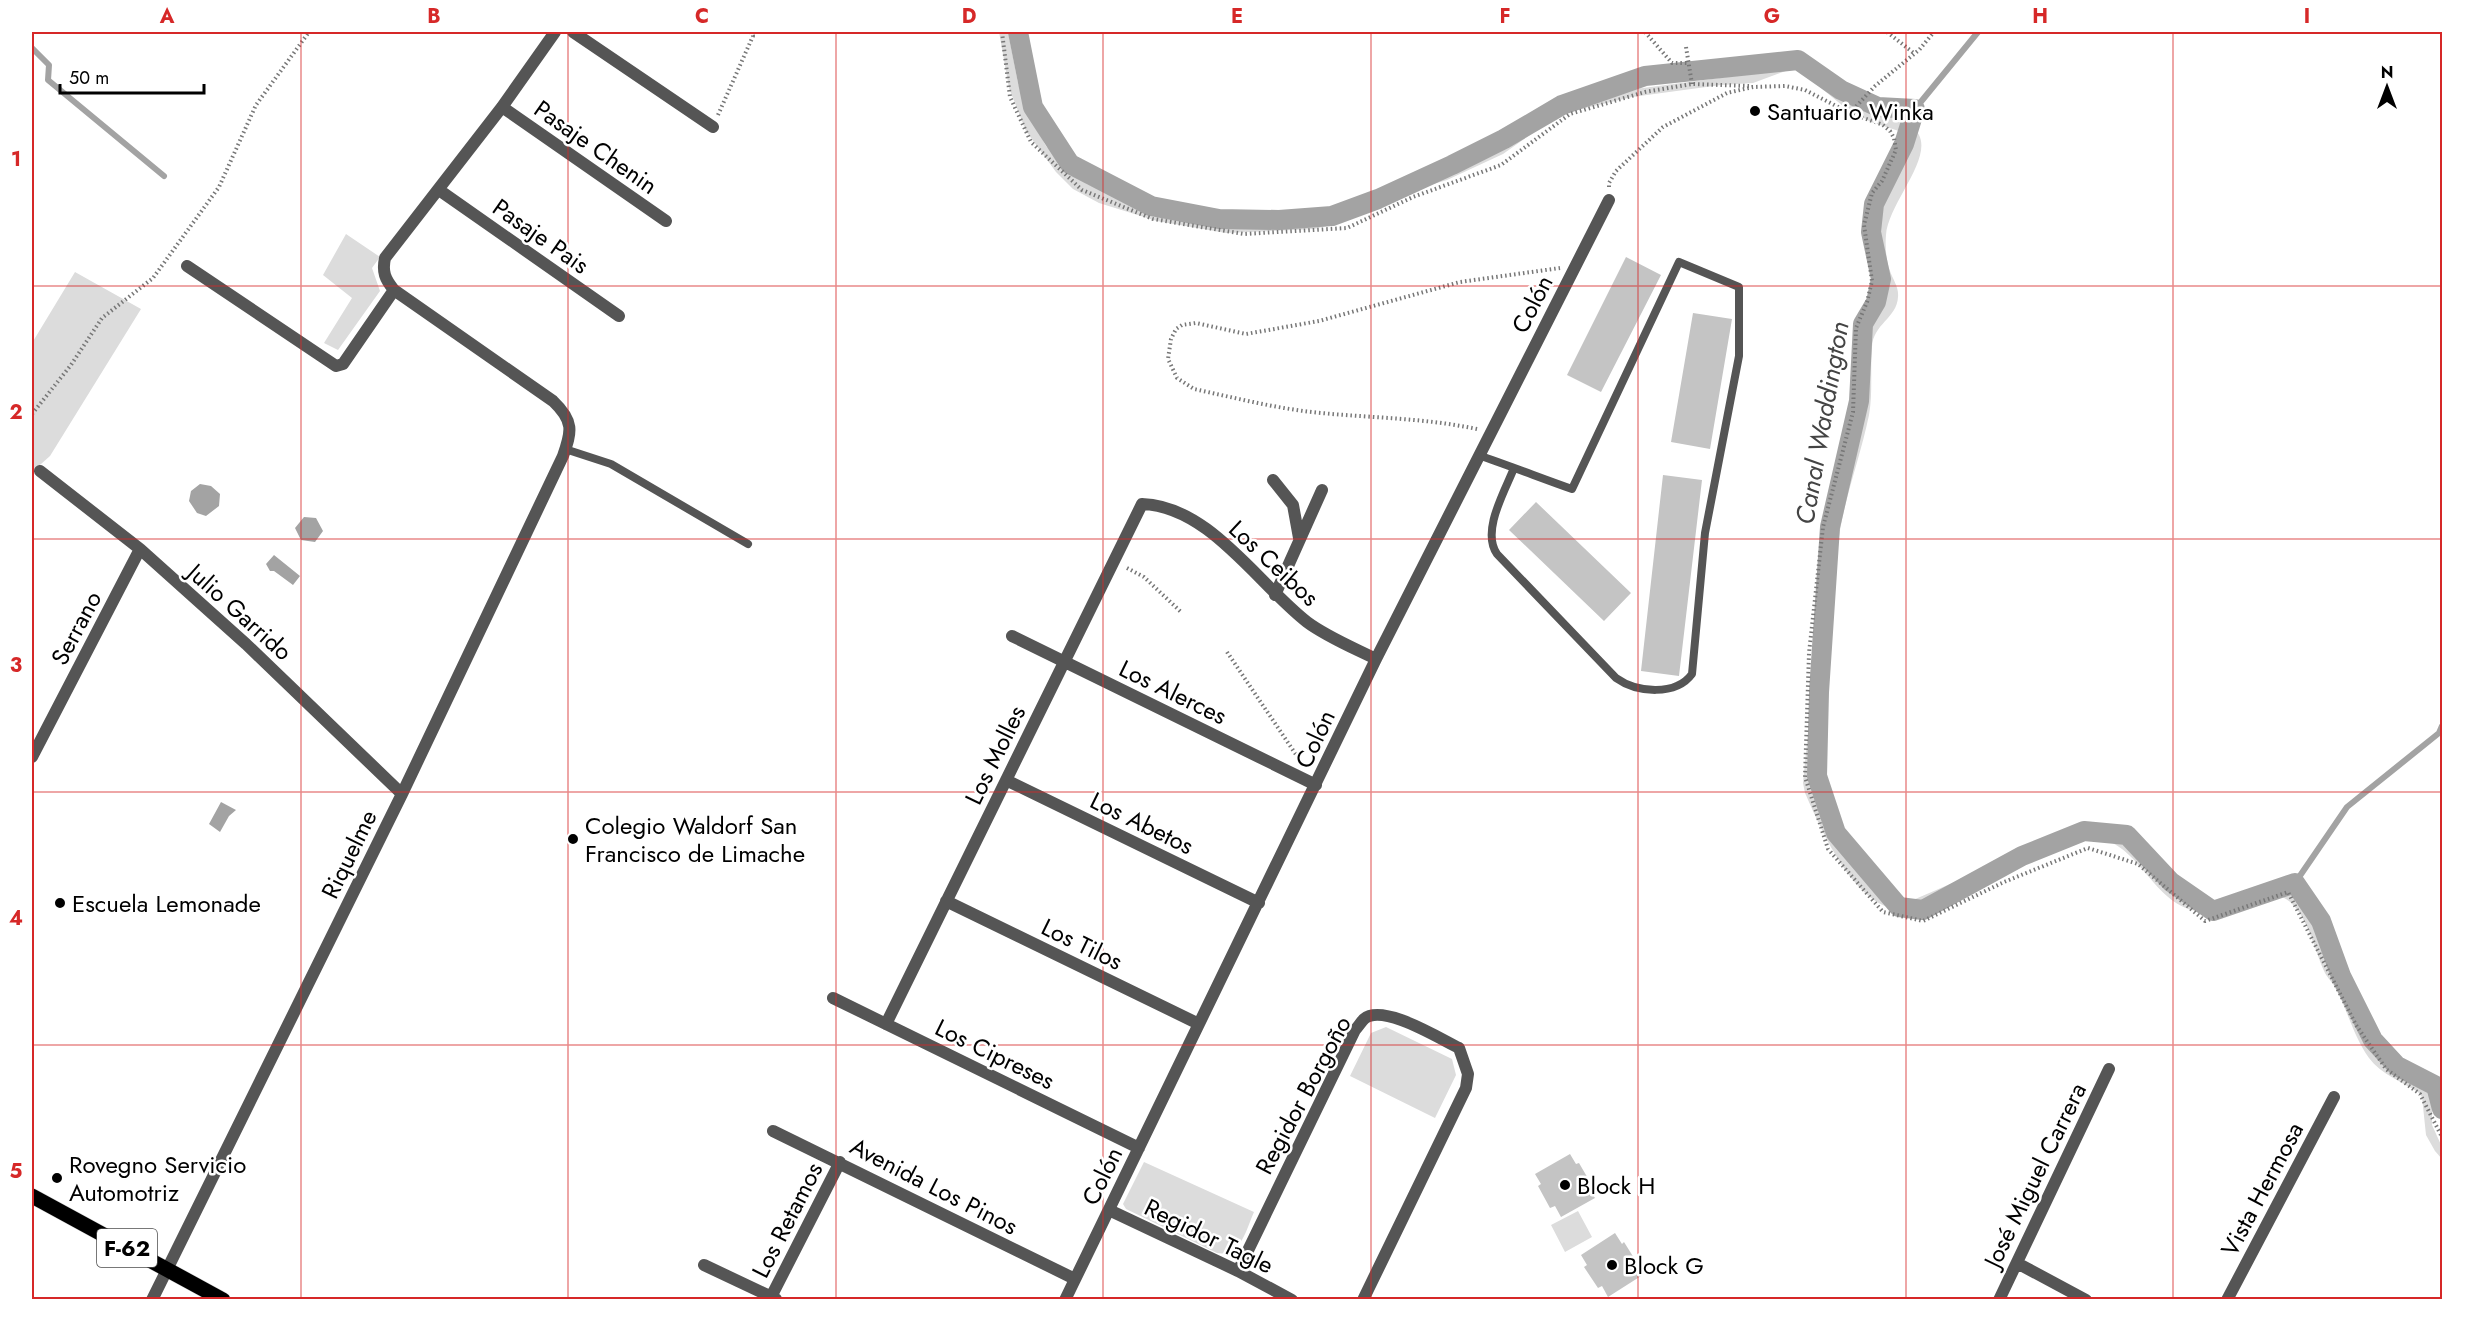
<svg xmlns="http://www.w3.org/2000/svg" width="2474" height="1331" viewBox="0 0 2474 1331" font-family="Jost,sans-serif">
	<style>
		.green { fill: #dcdcdc }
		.water { fill: #a3a3a3 }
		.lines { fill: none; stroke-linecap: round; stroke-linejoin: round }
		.stream { stroke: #a3a3a3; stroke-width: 6 }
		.canal { stroke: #a3a3a3; stroke-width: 20 }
		.building { fill: #c4c4c4 }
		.primary-casing { stroke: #dbdbdb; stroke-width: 16 }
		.path { stroke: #777; stroke-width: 4; stroke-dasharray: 1.5 3; stroke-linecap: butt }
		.lane { stroke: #555; stroke-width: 8 }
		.street { stroke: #555; stroke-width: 12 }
		.primary { stroke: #000; stroke-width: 15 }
		.grid { fill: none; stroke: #d62828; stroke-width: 1.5; stroke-opacity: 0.55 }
		.poi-dot { fill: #000; stroke: #fff; stroke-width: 2 }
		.labels { text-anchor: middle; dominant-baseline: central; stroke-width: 5; stroke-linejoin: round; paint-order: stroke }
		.shield { fill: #fff; stroke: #4c4c4c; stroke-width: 1.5 }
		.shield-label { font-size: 22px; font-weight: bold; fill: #000 }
		.poi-label { font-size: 24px; fill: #000; stroke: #fff; text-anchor: start }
		.street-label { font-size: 24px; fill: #000; stroke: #fff }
		.water-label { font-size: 26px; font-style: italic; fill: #444; stroke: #fff }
		.neatline { fill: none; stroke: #d62828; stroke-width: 2 }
		.grid-label { font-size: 20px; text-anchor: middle; font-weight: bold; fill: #d62828 }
	</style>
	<rect width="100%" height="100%" fill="#fff"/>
	<path class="green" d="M999,32H1008L1018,83L1029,115L1046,146L1087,184L1112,195L1180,213L1262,222L1287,223L1315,219L1464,163L1497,146L1565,103L1605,93L1742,75L1768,69L1792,57L1809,59C1824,75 1839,93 1859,104C1874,112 1912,120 1919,135C1932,160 1888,204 1886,235C1885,246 1886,261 1890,271C1893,280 1899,287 1898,297C1897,318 1873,324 1872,347C1870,370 1873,392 1869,415C1861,454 1847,491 1840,530C1827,611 1822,692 1813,773C1815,806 1856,882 1886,897C1894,902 1904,902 1913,900L2022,853L2075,833L2095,830L2119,836L2177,892L2195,902L2216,903L2276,884L2292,888L2308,909L2329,961L2369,1042L2381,1057L2400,1074L2424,1085L2430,1092L2432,1105V1125L2442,1147V1159L2435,1151L2426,1135L2422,1097L2418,1092C2402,1082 2381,1074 2369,1058C2352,1034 2347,1007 2333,984C2330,980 2327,977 2325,973C2314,950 2305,899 2275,895C2255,901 2231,912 2209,912C2155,914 2143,845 2099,839C2080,837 2060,848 2042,855C2012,866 1983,878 1954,892C1940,898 1923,909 1907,910C1856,913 1822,831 1805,793L1803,783L1823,577L1833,524L1863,396L1864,331L1885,301L1884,288L1876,271L1874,239L1883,203L1909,153L1908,136L1902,132L1871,122L1843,106L1821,88L1806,70L1794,68L1753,83L1721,85L1632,97L1560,114L1503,154L1447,180L1417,189L1336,224L1314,229L1226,233L1157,221L1099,203L1073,189L1056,172L1026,131L1009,88Z
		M346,234L380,257L372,268L380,291L338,350L324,343L352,298L323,275Z
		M75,272L141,309L50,456L32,472V343Z
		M1386,1027L1452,1059L1456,1075L1435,1118L1350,1076L1371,1033Z
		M1144,1162L1254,1212C1246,1230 1241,1257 1217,1253L1126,1209L1123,1204Z
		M1578,1211L1592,1237L1565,1252L1551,1225Z"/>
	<path class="water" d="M200,484L211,486L220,494L219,506L206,516L197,513L189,501L191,491Z
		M304,517L316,518L323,531L315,542L301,540L295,528Z
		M274,555L300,576L293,585L274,571H270L266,564Z
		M221,802L236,810L229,816L220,832L209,824Z"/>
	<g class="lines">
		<path class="stream" d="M32,48L49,65L48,80L164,176
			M1915,109L1978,32
			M2295,883L2347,807L2439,733L2442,726"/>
		<path class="canal" d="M1018,32L1033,107L1070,164L1151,206L1219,219L1279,220L1332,216L1378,199L1452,165L1504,139L1562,105L1645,76L1798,60L1841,90L1878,107L1915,109L1904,144L1874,204L1871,232L1881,279L1876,302L1863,324L1859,401L1830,527L1819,692L1817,776L1836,833L1899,907L1923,910L2022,856L2084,831L2127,835L2171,882L2213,911L2295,883L2321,921L2341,976L2373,1040L2397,1066L2436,1086L2442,1109"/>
	</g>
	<path class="building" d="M1626,257L1661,275L1601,392L1567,375Z
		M1693,313L1732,319L1710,449L1671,442Z
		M1663,475L1702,480L1679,676L1641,671Z
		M1536,502L1631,593L1604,621L1509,530Z
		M1570,1154L1576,1164L1579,1163L1593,1187L1589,1189L1595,1198L1561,1217L1555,1206L1550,1208L1538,1186L1541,1184L1535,1174Z
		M1615,1233L1622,1244L1624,1242L1639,1266L1636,1268L1641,1276L1608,1297L1602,1286L1598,1288L1584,1267L1587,1265L1581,1255Z"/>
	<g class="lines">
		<defs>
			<path id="primary" d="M32,1196L223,1300"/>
		</defs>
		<use href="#primary" class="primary-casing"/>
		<path class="path" d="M1002,32L1010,97L1031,142L1082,190L1153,219L1244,234L1347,228L1413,197L1501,165L1570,114L1645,92L1692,84L1749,86
			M1645,32L1672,63H1689
			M1887,32L1915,54
			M1686,47L1692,84
			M1850,113L1875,86L1919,50L1934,32
			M718,115L753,36L750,32
			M1609,187V183L1616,171L1663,127L1727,93L1753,87L1785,86L1805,90L1850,113L1883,125L1890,131L1894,138L1896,150L1882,181L1872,193L1864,225L1872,281L1867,302L1856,328L1853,412L1823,527L1809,653L1805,777L1828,849L1883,912L1923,921L2004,882L2088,848L2138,864L2205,921L2288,892L2356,1025L2386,1069L2420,1094L2442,1137
			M32,414L71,365L102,318L153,278L219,187L256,105L309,32
			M1477,429C1425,418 1374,418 1321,413C1278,409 1236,398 1194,389L1177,378L1168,359L1171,339L1176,329L1182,325L1196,323L1246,334L1319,321L1460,282L1560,268
			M1127,568L1144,577L1181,612
			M1227,652L1299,759"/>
		<path class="lane" d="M565,449L611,464L748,544
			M1478,455C1510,466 1541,478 1572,489L1679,262L1739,287V356L1705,533L1692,674C1676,696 1637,693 1616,678L1497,554C1481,531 1505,491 1514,468"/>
		<path class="street" d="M573,32L713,127
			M502,107L666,221
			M439,190L619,316
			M187,266L336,366L343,364L394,290
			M40,471L140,549L246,644L402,794
			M1273,480L1293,505L1299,538
			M1275,595L1322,490
			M1012,636L1316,785
			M32,757L140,549
			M1006,780L1259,903
			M946,901L1199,1024
			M833,998L1139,1148
			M886,1024L1142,504C1209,506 1257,583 1307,622C1327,637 1354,648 1376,659
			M773,1131L1075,1279
			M1109,1210L1238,1271L1292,1300
			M2017,1263L2086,1300
			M704,1265L776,1299
			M1238,1271L1355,1030C1358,1027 1361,1022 1364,1019C1383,1003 1440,1039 1459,1048L1468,1074L1466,1088L1363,1300
			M771,1297L840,1162
			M152,1300L402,794L563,456C572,431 574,421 553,401L394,290C385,279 382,272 385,258L502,107L555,32
			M1065,1300L1376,659L1609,200
			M1999,1300L2109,1069
			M2227,1300L2334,1097"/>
		<use href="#primary" class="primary"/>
	</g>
	<path class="grid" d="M301,32V1300M568,32V1300M836,32V1300M1103,32V1300M1371,32V1300M1638,32V1300M1906,32V1300M2173,32V1300M32,286H2442M32,539H2442M32,792H2442M32,1045H2442"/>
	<g class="poi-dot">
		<circle cx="1755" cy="111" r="6"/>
		<circle cx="573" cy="839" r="6"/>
		<circle cx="60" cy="903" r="6"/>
		<circle cx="57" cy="1178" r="6"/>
		<circle cx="1565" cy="1185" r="6"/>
		<circle cx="1612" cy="1265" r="6"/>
	</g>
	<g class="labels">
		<rect class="shield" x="97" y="1229" width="60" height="38" rx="4.5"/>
		<g class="shield-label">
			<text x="127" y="1248">F-62</text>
		</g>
		<g class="poi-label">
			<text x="1767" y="111">Santuario Winka</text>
			<text x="585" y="825">Colegio Waldorf San<tspan x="585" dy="28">Francisco de Limache</tspan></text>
			<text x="72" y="903">Escuela Lemonade</text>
			<text x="69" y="1164">Rovegno Servicio<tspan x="69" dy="28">Automotriz</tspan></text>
			<text x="1577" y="1185">Block H</text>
			<text x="1624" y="1265">Block G</text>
		</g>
		<g class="street-label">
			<text transform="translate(596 147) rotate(35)">Pasaje Chenin</text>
			<text transform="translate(541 236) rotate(35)">Pasaje Pais</text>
			<text transform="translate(1532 304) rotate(-63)">Colón</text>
			<text transform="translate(1274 563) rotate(43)">Los Ceibos</text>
			<text transform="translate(240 612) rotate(42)">Julio Garrido</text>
			<text transform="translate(76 628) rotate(-62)">Serrano</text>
			<text transform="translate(1173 692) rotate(26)">Los Alerces</text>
			<text transform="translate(1315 739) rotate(-65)">Colón</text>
			<text transform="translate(995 755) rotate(-64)">Los Molles</text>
			<text transform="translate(1142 823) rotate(26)">Los Abetos</text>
			<text transform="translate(349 854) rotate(-64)">Riquelme</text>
			<text transform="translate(1082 944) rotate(26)">Los Tilos</text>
			<text transform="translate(995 1054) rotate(26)">Los Cipreses</text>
			<text transform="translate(1303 1095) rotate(-62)">Regidor Borgoño</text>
			<text transform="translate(2035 1175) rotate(-64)">José Miguel Carrera</text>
			<text transform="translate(1102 1176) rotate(-64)">Colón</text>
			<text transform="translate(934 1186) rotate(27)">Avenida Los Pinos</text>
			<text transform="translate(2262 1189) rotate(-62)">Vista Hermosa</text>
			<text transform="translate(787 1220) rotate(-63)">Los Retamos</text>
			<text transform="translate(1209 1236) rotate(26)">Regidor Tagle</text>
		</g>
		<g class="water-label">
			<text transform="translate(1822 423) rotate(-80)">Canal Waddington</text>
		</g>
	</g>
	<rect width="2474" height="1331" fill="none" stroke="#ffffff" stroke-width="66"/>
	<g transform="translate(2387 87)" stroke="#ffffff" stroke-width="4.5" paint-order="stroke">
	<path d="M0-4.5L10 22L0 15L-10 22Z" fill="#000000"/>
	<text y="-9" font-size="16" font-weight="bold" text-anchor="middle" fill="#000000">N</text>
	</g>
	<path d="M60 84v9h144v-9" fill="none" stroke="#000000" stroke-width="3"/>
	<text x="69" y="84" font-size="18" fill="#000000" stroke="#ffffff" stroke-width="4.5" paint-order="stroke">50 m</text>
	<rect x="33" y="33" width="2408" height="1265" class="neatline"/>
	<g class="grid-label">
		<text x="167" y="23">A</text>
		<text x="434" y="23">B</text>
		<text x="702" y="23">C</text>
		<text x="969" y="23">D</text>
		<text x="1237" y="23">E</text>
		<text x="1505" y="23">F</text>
		<text x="1772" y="23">G</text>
		<text x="2040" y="23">H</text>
		<text x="2307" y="23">I</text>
		<text x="16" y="166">1</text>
		<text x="16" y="419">2</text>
		<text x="16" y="672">3</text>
		<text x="16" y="925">4</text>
		<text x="16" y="1178">5</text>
	</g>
</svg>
